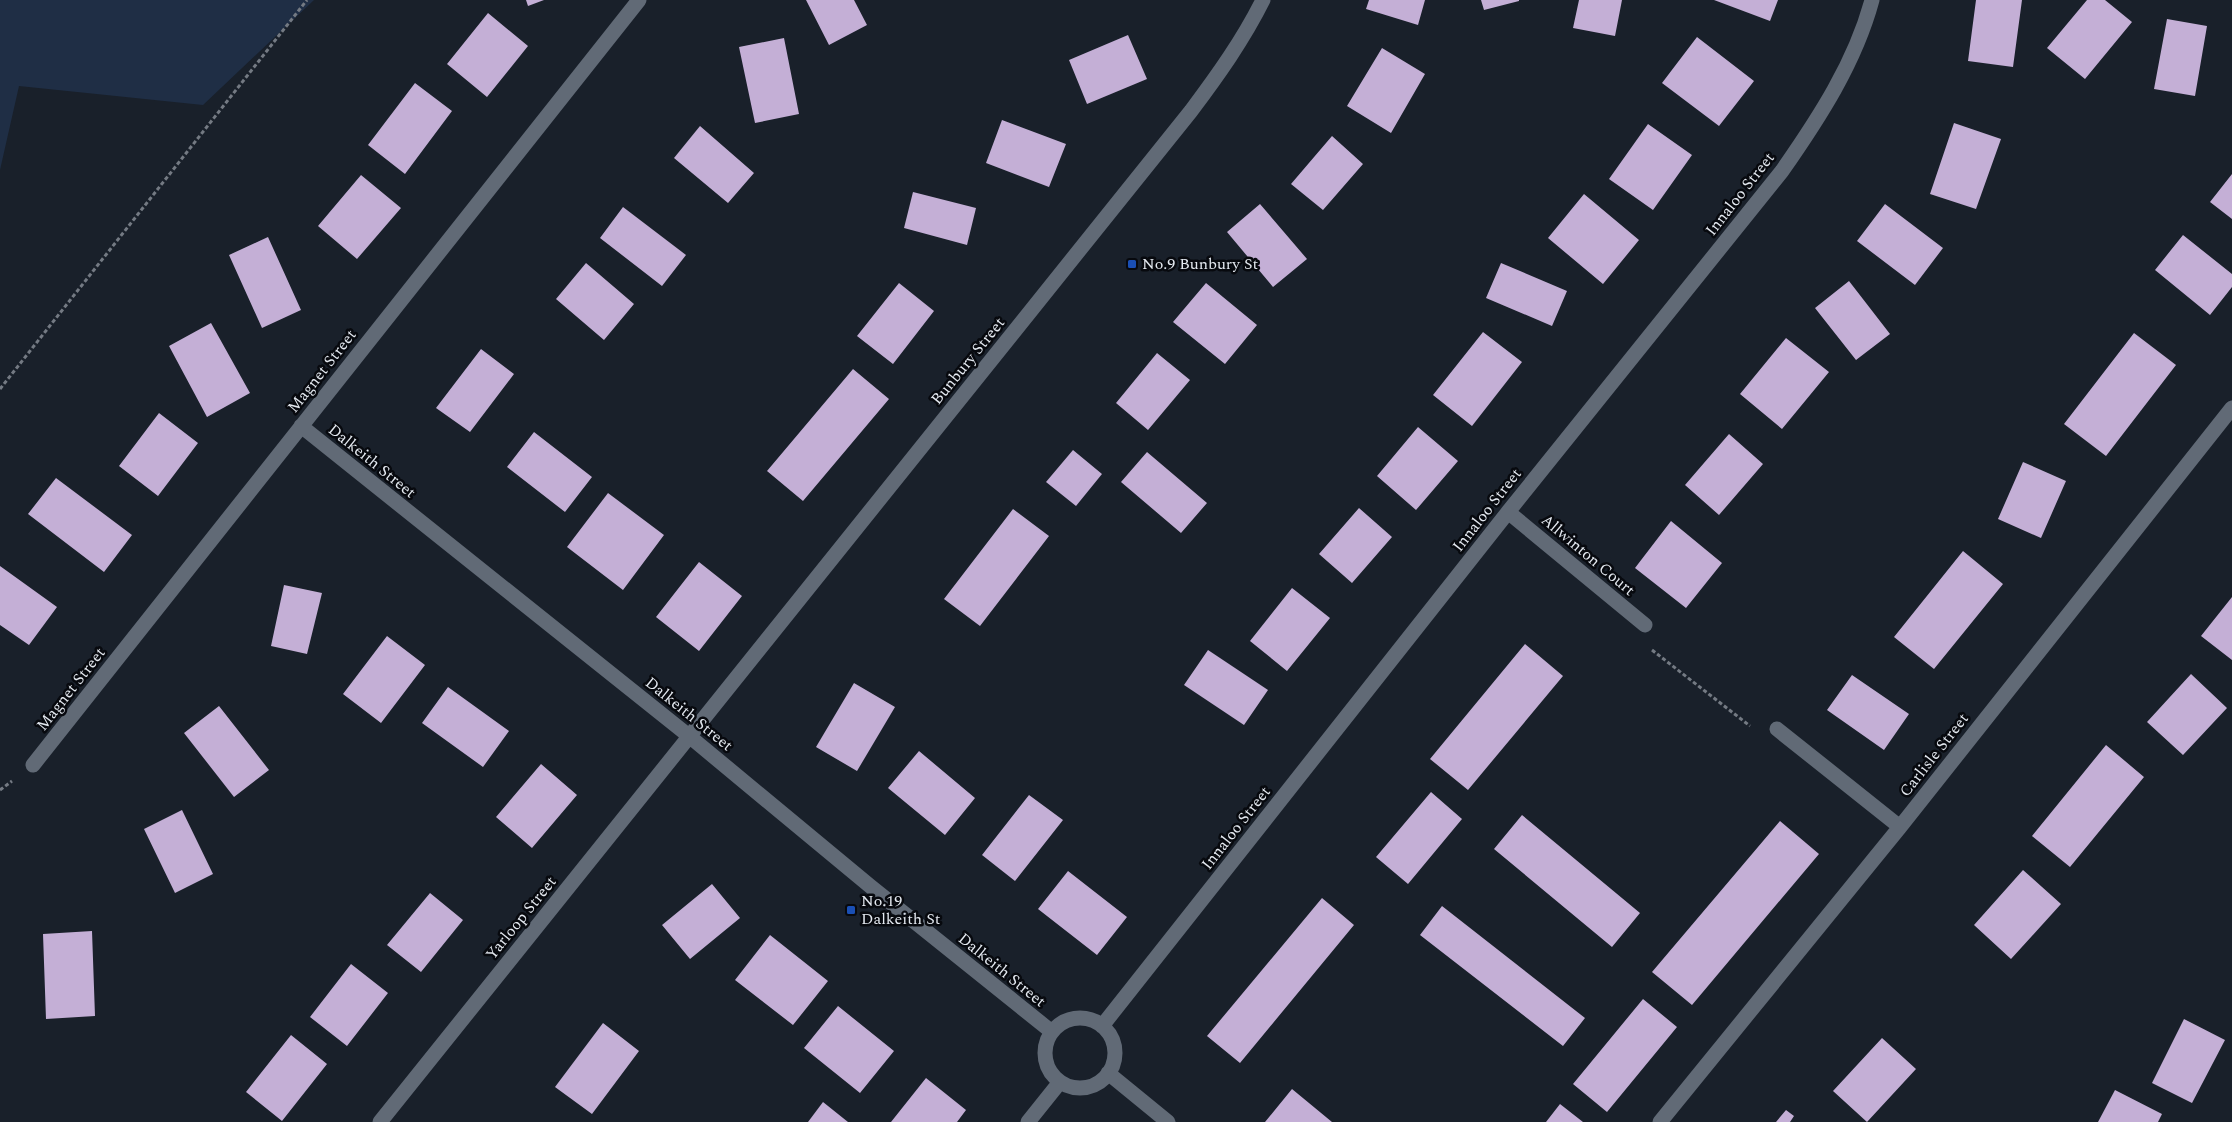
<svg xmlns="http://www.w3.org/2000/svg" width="2232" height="1122" viewBox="0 0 2232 1122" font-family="Spectral,serif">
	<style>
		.green { fill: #1f2e45 }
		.building { fill: #c4afd6 }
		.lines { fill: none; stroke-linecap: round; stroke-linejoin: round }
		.path { stroke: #747a83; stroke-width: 3; stroke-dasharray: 4 2.5; stroke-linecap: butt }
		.minor { stroke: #616a76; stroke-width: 15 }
		.transit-dot { fill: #1a4fb4; stroke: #07090e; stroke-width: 2 }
		.labels { text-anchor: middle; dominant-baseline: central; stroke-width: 5; stroke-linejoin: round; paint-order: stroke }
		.street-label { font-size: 16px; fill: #e4e9f0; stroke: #07090e }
		.poi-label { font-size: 16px; fill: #e4e9f0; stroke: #07090e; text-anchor: start }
	</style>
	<rect width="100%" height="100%" fill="#19202a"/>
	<path class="green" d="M0,0H314L203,105L19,86L0,170Z"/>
	<path class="building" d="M526,0H544L528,6Z
		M806,0H854L867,25L829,45Z
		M1369,0H1425L1418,25L1366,9Z
		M1481,0H1519V1L1484,10Z
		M1579,0H1622L1615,36L1573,28Z
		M1714,0H1778L1770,21Z
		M1976,0H2022L2013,67L1968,61Z
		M2087,0H2105L2132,22L2085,79L2047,48Z
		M488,13L528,46L487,97L447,64Z
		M2167,19L2207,26L2195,96L2154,89Z
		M1128,35L1147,79L1087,104L1069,60Z
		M1697,37L1754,81L1719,126L1662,83Z
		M784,38L799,114L755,123L739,47Z
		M1382,48L1425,74L1391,133L1347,106Z
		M415,83L452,111L405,174L368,145Z
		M1002,120L1066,144L1049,187L986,163Z
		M1954,123L2001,139L1976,209L1930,194Z
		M1648,124L1692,155L1653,210L1609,179Z
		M700,126L754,173L728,203L674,158Z
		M1332,136L1363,164L1323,210L1291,184Z
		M2232,174V219L2210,202Z
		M361,175L401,208L357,259L318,226Z
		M913,192L976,208L967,245L904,228Z
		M1584,194L1639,240L1603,284L1548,238Z
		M1260,204L1307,259L1273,287L1227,232Z
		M1885,204L1943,248L1915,285L1857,241Z
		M623,207L686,255L662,286L600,238Z
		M2183,235L2232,274V287L2210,315L2155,270Z
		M268,237L301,310L262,328L229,255Z
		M586,263L634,304L604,340L556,299Z
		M1501,263L1567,291L1552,326L1486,298Z
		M1849,281L1890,334L1856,360L1815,308Z
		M899,283L934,311L893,364L857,336Z
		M1206,283L1257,325L1225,364L1173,322Z
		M211,323L250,393L207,417L169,346Z
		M1483,332L1522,362L1472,426L1433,395Z
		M2134,333L2176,365L2106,456L2064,424Z
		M1786,338L1829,372L1782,429L1740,394Z
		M481,349L514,374L470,432L436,408Z
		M1157,353L1190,380L1148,430L1116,403Z
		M853,369L889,399L803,501L767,471Z
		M159,413L198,443L158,496L119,466Z
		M1418,427L1458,461L1416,510L1377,476Z
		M534,432L592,477L565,512L507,467Z
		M1729,434L1763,464L1719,515L1685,485Z
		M1073,450L1102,474L1076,506L1046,482Z
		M1147,452L1207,503L1181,533L1121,482Z
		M2023,462L2066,481L2041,538L1998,519Z
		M56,478L132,535L104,572L28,514Z
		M608,493L664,535L623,590L567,547Z
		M1359,508L1392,537L1352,583L1319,554Z
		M1013,509L1049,536L980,626L944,599Z
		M1671,521L1722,563L1686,608L1635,568Z
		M1963,551L2003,584L1934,669L1894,637Z
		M699,562L742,596L699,651L656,617Z
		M0,566L57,607L29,645L0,625Z
		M284,585L322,593L307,654L271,646Z
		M1292,588L1330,618L1287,671L1250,641Z
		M2232,597V660L2201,636Z
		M387,636L425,665L381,723L343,694Z
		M1525,644L1563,676L1468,790L1430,759Z
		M1208,650L1268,690L1244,725L1184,685Z
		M2191,674L2227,708L2183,755L2147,722Z
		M1852,675L1909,714L1884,750L1827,710Z
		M854,683L895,707L857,771L816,747Z
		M448,687L509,731L483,767L422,723Z
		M219,706L269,770L234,797L184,733Z
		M2106,745L2144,777L2070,867L2032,836Z
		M919,751L975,798L945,835L888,788Z
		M541,764L577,795L532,848L496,817Z
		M1431,792L1462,819L1408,884L1376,857Z
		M1029,795L1063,820L1015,881L982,855Z
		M182,810L213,874L175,893L144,829Z
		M1522,815L1640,913L1612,947L1494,849Z
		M1780,821L1819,854L1692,1005L1652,972Z
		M2023,870L2061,904L2011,959L1974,925Z
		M1068,871L1127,917L1097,955L1038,909Z
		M712,884L740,918L690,959L662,925Z
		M430,893L463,920L421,972L387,945Z
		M1322,898L1354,925L1240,1063L1207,1036Z
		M1442,906L1585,1018L1563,1046L1420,935Z
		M92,931L95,1016L46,1019L43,934Z
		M770,935L828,981L793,1025L735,980Z
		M351,964L388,993L347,1046L310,1017Z
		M1643,999L1677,1027L1607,1112L1573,1084Z
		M838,1006L894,1051L860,1093L804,1048Z
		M2184,1019L2225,1040L2192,1103L2152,1083Z
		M603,1023L639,1051L592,1114L555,1087Z
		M291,1035L327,1064L282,1121L246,1092Z
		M1882,1038L1916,1069L1867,1122L1833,1091Z
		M926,1078L966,1110L957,1122H891Z
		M1292,1089L1332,1122H1265Z
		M2115,1090L2162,1114L2158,1122H2098Z
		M823,1102L848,1122H808Z
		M1560,1104L1583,1122H1546Z
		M1786,1110L1794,1116L1790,1122H1776Z"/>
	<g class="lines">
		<path class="path" d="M0,389L307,0
			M1652,650L1750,726
			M0,790L12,781"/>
		<path class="minor" d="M301,426L689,736L870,886L1052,1032
			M1508,512L1645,625
			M1777,729L1900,827
			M33,765L639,0
			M1045 1053a35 35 0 1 1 70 0a35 35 0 1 1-70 0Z
			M1102,1026L1508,512L1782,171C1819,118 1855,63 1872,0
			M1108,1073L1168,1122
			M380,1122L1191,111C1218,75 1243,40 1263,0
			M1028,1122L1060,1082
			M1660,1122L1900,827L2232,408"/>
	</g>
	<g class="transit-dot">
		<rect x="1127" y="259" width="10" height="10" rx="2.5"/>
		<rect x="846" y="905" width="10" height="10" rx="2.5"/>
	</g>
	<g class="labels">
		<g class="street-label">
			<text transform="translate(1740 194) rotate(-52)">Innaloo Street</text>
			<text transform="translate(968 361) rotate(-51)">Bunbury Street</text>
			<text transform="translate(322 371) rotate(-52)">Magnet Street</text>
			<text transform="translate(372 461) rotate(39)">Dalkeith Street</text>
			<text transform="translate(1487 510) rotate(-52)">Innaloo Street</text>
			<text transform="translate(1588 555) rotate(40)">Allwinton Court</text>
			<text transform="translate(71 689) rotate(-52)">Magnet Street</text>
			<text transform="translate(689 714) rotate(39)">Dalkeith Street</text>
			<text transform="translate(1934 755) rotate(-52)">Carlisle Street</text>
			<text transform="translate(1236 828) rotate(-52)">Innaloo Street</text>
			<text transform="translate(521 918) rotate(-51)">Yarloop Street</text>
			<text transform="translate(1002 970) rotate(39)">Dalkeith Street</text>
		</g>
		<g class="poi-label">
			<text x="1142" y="264">No.9 Bunbury St</text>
			<text x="861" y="901">No.19<tspan x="861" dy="18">Dalkeith St</tspan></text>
		</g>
	</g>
</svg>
